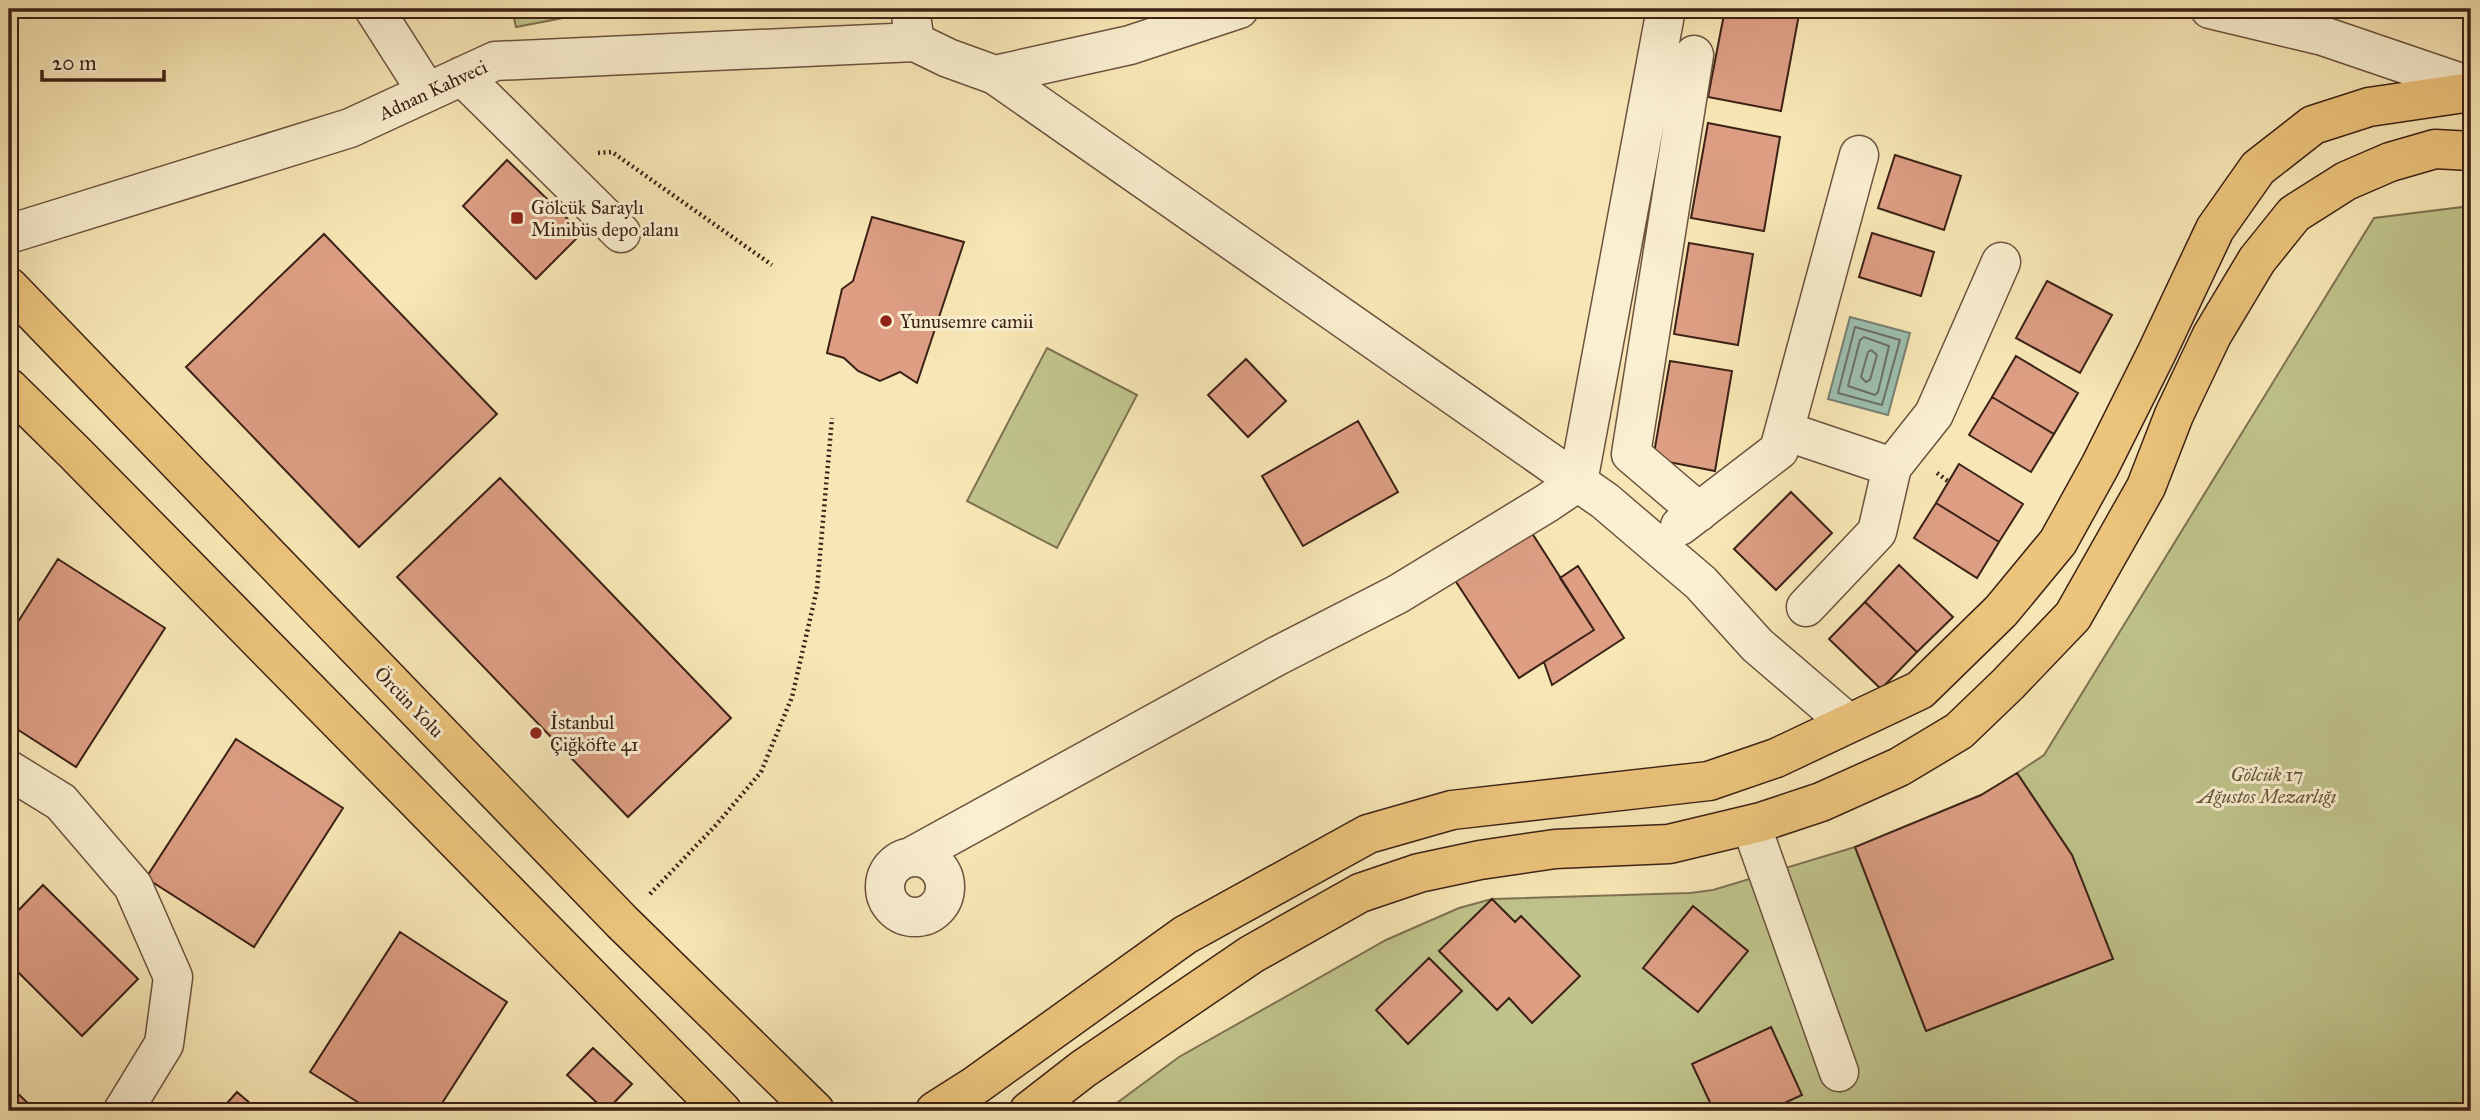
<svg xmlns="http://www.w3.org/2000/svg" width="2480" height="1120" viewBox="0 0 2480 1120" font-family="'IM FELL Great Primer',serif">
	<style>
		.green { fill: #c0c48c; stroke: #7e7251; stroke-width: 2 }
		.water { fill: #9dbfb0; stroke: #768072; stroke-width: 2 }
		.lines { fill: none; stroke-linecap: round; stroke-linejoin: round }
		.shore { stroke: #6c7063; stroke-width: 2 }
		.building { fill: #dd9e84; stroke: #3c2116; stroke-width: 2 }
		.minor-casing { stroke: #6b523e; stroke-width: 41 }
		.major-casing { stroke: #3c2116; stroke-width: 41 }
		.path { stroke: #3c2116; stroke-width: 4.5; stroke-dasharray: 2 3.5; stroke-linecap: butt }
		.minor { stroke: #faefd0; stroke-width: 38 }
		.major { stroke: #ecc47b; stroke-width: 38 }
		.poi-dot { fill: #8f2418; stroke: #faefd0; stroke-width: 2.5 }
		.labels { text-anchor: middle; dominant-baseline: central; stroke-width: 6; stroke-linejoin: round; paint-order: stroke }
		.street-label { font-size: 19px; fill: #3c2116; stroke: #faefd0 }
		.poi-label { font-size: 19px; fill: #3c2116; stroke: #faefd0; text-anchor: start }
		.park-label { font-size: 19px; font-style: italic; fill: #645239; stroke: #faefd0 }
	</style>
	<rect width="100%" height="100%" fill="#f8e7b6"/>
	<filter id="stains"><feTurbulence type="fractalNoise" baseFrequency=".00286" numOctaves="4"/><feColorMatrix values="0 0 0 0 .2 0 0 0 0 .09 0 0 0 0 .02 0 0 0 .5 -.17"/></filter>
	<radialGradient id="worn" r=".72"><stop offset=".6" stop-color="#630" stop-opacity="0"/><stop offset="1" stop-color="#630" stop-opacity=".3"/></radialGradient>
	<path class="green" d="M512,9H610L516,27Z
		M2471,206V1111H1106L1179,1057L1386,940L1459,908L1492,899L1690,893L1713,890L1855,847L1926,1031L2112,959L2072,855L2017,773L2044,755L2374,218Z
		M1047,348L1137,395L1057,548L967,501Z"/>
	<path class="water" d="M1850,317L1910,333L1888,415L1828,399Z"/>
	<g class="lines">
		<path class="shore" d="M1855,327L1900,340L1882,405L1838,393Z
			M1864,337L1889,346L1878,392L1875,395L1848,386L1860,340Z
			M1871,350L1877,355L1870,380L1866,382L1861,377L1868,352Z"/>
	</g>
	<path class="building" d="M402,9H499L500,16H405Z
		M1725,9H1800L1781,111L1708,97Z
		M1708,123L1780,137L1764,231L1691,218Z
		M1895,155L1961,176L1944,230L1878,208Z
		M507,160L582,233L536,279L463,206Z
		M872,217L964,242L917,383L900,372L880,381L858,371L844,358L827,353L842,289L853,281Z
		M1872,233L1934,252L1921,296L1859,277Z
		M324,234L497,414L359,547L186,367Z
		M1689,243L1753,254L1738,345L1674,334Z
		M2047,281L2112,315L2080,373L2016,338Z
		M2016,356L2078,393L2054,434L1992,397Z
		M1246,359L1286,401L1248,437L1208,395Z
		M1670,361L1732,371L1715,471L1653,459Z
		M1992,397L2054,434L2031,472L1969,435Z
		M1358,421L1398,492L1303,546L1262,476Z
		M1959,464L2023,504L1999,542L1936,503Z
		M500,478L731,718L628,817L397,577Z
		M1791,492L1832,533L1776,590L1734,549Z
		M1936,503L1999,542L1977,578L1914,538Z
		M1523,519L1594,630L1519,678L1447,568Z
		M58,559L165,628L76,767L9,724V636Z
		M1899,565L1953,617L1917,652L1865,602Z
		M1578,566L1624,638L1552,685L1544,662L1594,630L1560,578Z
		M1865,602L1917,652L1881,689L1829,639Z
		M236,739L343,808L254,947L146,878Z
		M2017,773L2072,855L2113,959L1926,1031L1855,847L1981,795Z
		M43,885L138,979L82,1036L9,963V920Z
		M1492,899L1515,922L1521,916L1580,976L1532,1023L1509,998L1497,1010L1439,951Z
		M1693,906L1748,951L1698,1012L1643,968Z
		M400,932L507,1002L437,1111H372L310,1072Z
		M1429,958L1462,991L1408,1044L1376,1010Z
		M1771,1027L1802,1095L1767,1111H1714L1692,1064Z
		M593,1048L632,1084L606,1111L567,1075Z
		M9,1085L36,1111H9Z
		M237,1092L259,1111H220Z"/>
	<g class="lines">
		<defs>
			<path id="minor" d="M374,9L427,92
				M910,9L915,42
				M2210,9L2323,36L2458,82L2471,89
				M1694,55L1631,454L1699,512
				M995,75L1130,45L1239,9
				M462,76L621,233
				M9,234L350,128L495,61L915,42L948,58L995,75L1605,501L1701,583L1757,645L1848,723
				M1785,431L1892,467L1934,414L2001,262
				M1680,526L1779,450L1859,155
				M1806,607L1877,532L1892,467
				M9,770L61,802L133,886L173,977L164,1044L123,1111
				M1751,825L1839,1072
				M911,857L1277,656L1398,594L1547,503L1578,482L1666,9
				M885 887a30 30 0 1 1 60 0a30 30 0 1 1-60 0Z"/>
			<path id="major" d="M9,287L622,922L815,1111
				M9,388L75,453L722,1111
				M935,1111L976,1085L1185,935L1368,834L1452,810L1709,781L1776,758L1920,690L2001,611L2058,542L2100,466L2157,352L2215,229L2258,168L2313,125L2369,107L2471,92
				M1029,1111L1083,1069L1252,954L1360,893L1419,873L1480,860L1555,849L1669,844L1761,822L1821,802L1899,767L1959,731L2008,684L2073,616L2146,487L2174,415L2212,335L2257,260L2294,214L2346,181L2390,162L2435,149L2471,151"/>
		</defs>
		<use href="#minor" class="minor-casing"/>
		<use href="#major" class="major-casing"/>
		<path class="path" d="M598,153L612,152L772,265
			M1937,473L1949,482
			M650,894L716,825L761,772L792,697L817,589L832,418"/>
		<use href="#minor" class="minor"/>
		<use href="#major" class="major"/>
	</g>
	<g class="poi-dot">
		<rect x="510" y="211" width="14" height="14" rx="3.5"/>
		<circle cx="886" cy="321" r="7"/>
		<circle cx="536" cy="733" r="7"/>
	</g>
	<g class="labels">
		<g class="street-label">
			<text transform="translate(433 90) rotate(-25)">Adnan Kahveci</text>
			<text transform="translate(409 702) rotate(46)">Örcün Yolu</text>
		</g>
		<g class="poi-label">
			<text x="531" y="207">Gölcük Saraylı<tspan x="531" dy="22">Minibüs depo alanı</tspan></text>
			<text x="900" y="321">Yunusemre camii</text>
			<text x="550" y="722">İstanbul<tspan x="550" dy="22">Çiğköfte 41</tspan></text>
		</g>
		<g class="park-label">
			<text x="2267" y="774">Gölcük 17<tspan x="2267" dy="22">Ağustos Mezarlığı</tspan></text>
		</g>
	</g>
	<rect width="2480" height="1120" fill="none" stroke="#f8e7b6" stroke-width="35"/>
	<rect x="10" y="10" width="2459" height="1099" fill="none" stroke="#3c2116" stroke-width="3.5"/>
	<rect x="18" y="18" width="2445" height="1085" fill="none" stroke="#3c2116" stroke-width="2"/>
	<path d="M42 70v10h122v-10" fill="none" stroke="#3c2116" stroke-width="3.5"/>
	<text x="52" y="70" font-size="21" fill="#3c2116" stroke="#faefd0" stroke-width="5" paint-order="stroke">20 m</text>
	<rect width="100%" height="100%" filter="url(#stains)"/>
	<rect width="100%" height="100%" fill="url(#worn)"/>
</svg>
